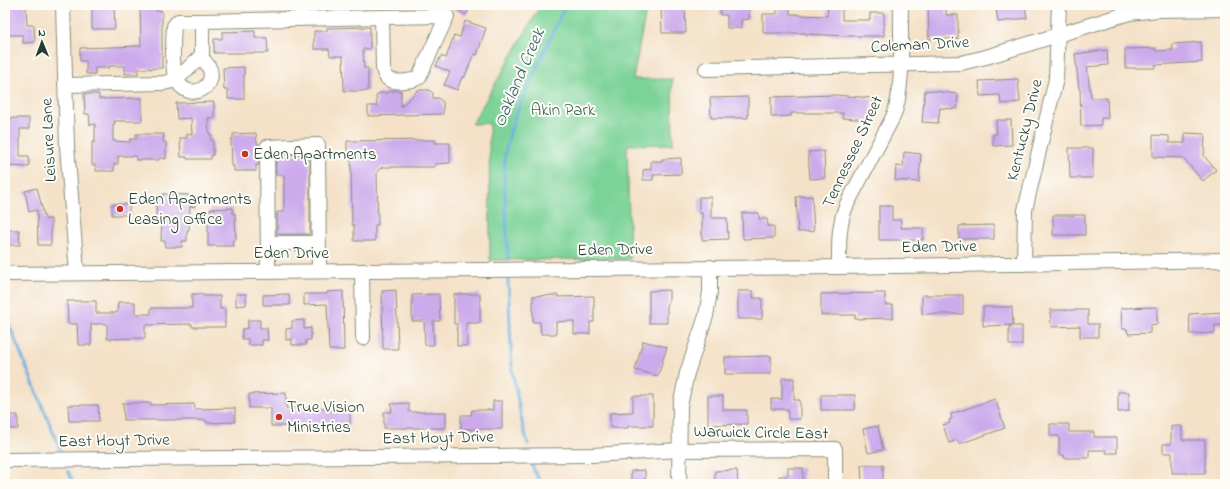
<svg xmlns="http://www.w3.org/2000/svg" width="1230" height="489" viewBox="0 0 1230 489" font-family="'Indie Flower',sans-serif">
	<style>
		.green { fill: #7cd398; stroke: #4e8866 }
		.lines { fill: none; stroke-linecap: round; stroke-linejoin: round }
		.stream { stroke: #68aede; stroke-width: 3 }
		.building { fill: #ccaaec }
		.minor-casing { stroke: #8a8f7e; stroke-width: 16 }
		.minor { stroke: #fff; stroke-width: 14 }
		.poi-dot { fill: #c8321e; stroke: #fdfcf7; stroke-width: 1.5 }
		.labels { text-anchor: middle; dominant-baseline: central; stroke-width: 4; stroke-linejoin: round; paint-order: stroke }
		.street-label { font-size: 17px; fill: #1f3d34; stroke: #fdfcf7 }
		.park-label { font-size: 17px; fill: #36624d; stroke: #fdfcf7 }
		.poi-label { font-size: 17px; fill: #1f3d34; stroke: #fdfcf7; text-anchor: start }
		.water-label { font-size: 18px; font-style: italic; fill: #355f67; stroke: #fdfcf7 }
	</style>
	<rect width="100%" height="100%" fill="#fdfcf7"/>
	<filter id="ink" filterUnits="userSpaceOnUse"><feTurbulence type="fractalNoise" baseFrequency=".025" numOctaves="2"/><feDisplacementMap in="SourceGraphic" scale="8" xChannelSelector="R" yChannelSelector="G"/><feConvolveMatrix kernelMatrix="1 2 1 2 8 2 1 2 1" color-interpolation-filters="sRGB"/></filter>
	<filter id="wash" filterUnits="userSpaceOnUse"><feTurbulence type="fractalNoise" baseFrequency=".012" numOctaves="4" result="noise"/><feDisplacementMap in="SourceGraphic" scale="16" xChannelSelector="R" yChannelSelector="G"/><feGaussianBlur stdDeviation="0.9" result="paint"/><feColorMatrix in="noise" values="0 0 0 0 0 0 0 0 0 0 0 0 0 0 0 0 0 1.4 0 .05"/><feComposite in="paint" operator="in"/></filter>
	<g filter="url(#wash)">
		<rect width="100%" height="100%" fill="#f4e1c7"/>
		<path class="green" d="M541,5H647L633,79H672L673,144L627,145L630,259L490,260L489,123L472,124Z"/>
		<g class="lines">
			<path class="stream" d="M508,258L504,174L505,155L508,139L517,111L565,5
				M508,279L512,370L523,427L528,444
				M5,315L60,449
				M532,464L534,471L542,484
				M68,471L74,484"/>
		</g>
		<g id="blocks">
			<path class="building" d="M5,5H26L27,25H34L35,42L23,43V35H5Z
				M92,5H114L115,29H92Z
				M140,5H156V11H162V68L138,69V74H125V66H109V68H95V74H86V61H80V48L141,46Z
				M447,5H471L466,15Z
				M720,5H749V19L741,20V28H727V15H720Z
				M828,5H842V20H870V13H884V36H848L805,34V33H763V14H777V7H790V14H798V15L827,16Z
				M928,5H946V15H958V39H929Z
				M1005,5H1025L1027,18L998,22L996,8L1005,6Z
				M685,6L686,33H662L661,7Z
				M465,21L486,28L477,55L474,54L464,78L462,77L457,90L444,85L450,72L436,66L441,56L446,58L454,35L460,37Z
				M370,27V49H363L364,68H368V91H344L343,56H330L329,49H314V31H327V28Z
				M255,31V38H267L268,53H214V39H222V32Z
				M1201,42L1202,62L1155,65V68H1125V49L1155,48V51L1173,50L1172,44Z
				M1107,50L1108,65L1087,67L1091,98H1107L1108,118H1101V125L1081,126L1080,89H1079L1075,54Z
				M244,67V99H228V90H224L223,68Z
				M1018,79L1020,102L1001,104L1000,95L980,96L979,81Z
				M418,90H429L433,93V98H438L443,102V114L368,116V106H377L376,96L379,93H388V91H401V107Z
				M925,90L958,94L957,109L940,108L938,123L922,122Z
				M84,94H99V99L142,98V121H114L115,124H113V141L130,142V139H136V134H164L163,142H166V159L160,158L159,160H136V156H118V164H114V171H96V165H92V142H95V124L90,125L89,114H85Z
				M836,95L872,98L870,120L842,118L843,113H791V116L771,117V97Z
				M748,97V118H711L710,98Z
				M214,102V118H208L209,134H211V140H213V155L211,156V159H187V157H181L180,138H187V134H192L191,118L177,119L176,103Z
				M5,118H29V129H20V156H29V167L5,166Z
				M996,120H1011L1012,145L993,146V134H997Z
				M256,133L257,143H258L259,165H256V171H234V166H232L231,139H233V134Z
				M1185,133L1205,134L1204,156L1216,170L1203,181L1183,158L1153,157V135L1169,136V143H1185Z
				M435,140V143H450V163L435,164V167H382L377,172L378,225H375V241H354V225H352L351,159H347V141Z
				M1069,148H1093V178H1070Z
				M824,151L825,178L810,179L808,152Z
				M904,152L921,154L919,182L895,180L896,166L903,167Z
				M310,154V234H277V212H284V175H276V155Z
				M681,158V174L653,175V180H643V170L651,169V161H662V159Z
				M37,188L45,219H51V245H38L37,210L29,212L25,191Z
				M163,194L189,195V197L195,198V207L190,206L189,230H187V241H182V247H165V241H161L162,219H156L157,196H163Z
				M812,196L814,231L798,232L796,197Z
				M699,197H711V218H727L728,239L702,240V213H699Z
				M112,204H129V215H112Z
				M879,206H892V220H901V228H923V240H879Z
				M233,208V214H235L236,240H233L234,246H208V215H210V209Z
				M742,213H759V219H767L768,226H774V238L743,239Z
				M1053,215H1085V235H1053Z
				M994,225V239H959V226Z
				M5,230H19L20,245H5Z
				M396,290L398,349H383L382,291Z
				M669,290V303H667V323H649V291Z
				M343,291L344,350H329L327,304L304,305V294H327V292Z
				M738,291H753V298H762V319H738Z
				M885,293V305H893V318L855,319V315H821V294Z
				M192,294H203V296H220V309H225V327H192V324L145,325V338L107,339V324H91V345H78L77,324H68L67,301H96V313H117L118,302H135V314H151V308H192Z
				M236,294H246V305L236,306Z
				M289,294L290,305H263V295Z
				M439,294L440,321H433L434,345H425L424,321H412V295Z
				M454,294H480V323H466L467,346H457V324H454Z
				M558,295V297L594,296V322H590V334H574V322L572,321L556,322V334H541L540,322H533V296Z
				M922,295H963V314H922Z
				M983,307H1012L1013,325L983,326Z
				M1157,307V324L1150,325V333L1128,334L1127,329H1122L1121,308Z
				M1050,310H1088V324H1098V337H1080V326L1051,327Z
				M1225,312V325H1215V333L1190,334L1189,314Z
				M248,320H260V328H267L268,340H262V345H248V339H242V329L248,328Z
				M304,320V329L311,328V340H306V345H292V339L286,340V329L292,328V321Z
				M1009,326H1022V345H1009Z
				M643,341L667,347L658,376L635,370Z
				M771,356V374H725V357Z
				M782,378H794V400H800V419H788V409H771V399H782Z
				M1118,392H1129V411L1118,412Z
				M286,393V408H350V426L292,428V426H271V408H249V394Z
				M821,395H855V410H821Z
				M633,396H653V426H628V428H610V413L633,412Z
				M708,396H723V410H747V424L708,425Z
				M995,399L1005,428L959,444L957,440L949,443L943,425L950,423L949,420L952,419L951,414Z
				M493,401H502V429H461V415H471L472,410H493Z
				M123,403H151V405L194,404L195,409L235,408V422L207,423L206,420H124Z
				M409,403V412H446V428H384V412H392L391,404Z
				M68,405H98L99,421H69Z
				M5,415H18V429H5Z
				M1050,424H1069V432H1094V437H1117V453H1106V450H1089V458H1064V455H1059V436H1050Z
				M878,426L883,450L868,453L863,429Z
				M1171,426H1182V440H1205V473H1172V453H1163V444H1171Z
				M861,465H883V484H862Z
				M788,468H803V484H779V476H788Z
				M645,470V484H631V471Z
				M737,470L738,484H715V471Z"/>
		</g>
	</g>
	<g filter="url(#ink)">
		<use href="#blocks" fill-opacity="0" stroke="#8a8f7e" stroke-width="1"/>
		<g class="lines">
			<defs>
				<path id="minor" d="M63,5L67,146L77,273
					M447,16L419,77C414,81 396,83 390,80C385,77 384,73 383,68L382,17Z
					M200,57C231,81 187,110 175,76C172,66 173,38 174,26L178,21H202
					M706,69L961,63L986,57L1129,13L1158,10L1225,9
					M65,85L164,83L176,80L200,57L202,54V21L382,17
					M268,243H319
					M1024,264L1025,210L1056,79L1059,5
					M839,267C839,245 838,224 847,204L893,117C905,88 900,37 901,5
					M268,271L267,147L318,145L319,271
					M362,271L363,338
					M5,274L839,267L1225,260
					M5,460L592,455L679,450L835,449V484
					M679,484L680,406L687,373L706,316L710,292V267"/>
			</defs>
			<use href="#minor" class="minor-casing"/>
			<use href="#minor" class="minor"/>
		</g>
	</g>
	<g class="poi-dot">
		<circle cx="245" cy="154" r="4"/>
		<circle cx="120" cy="209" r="4"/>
		<circle cx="279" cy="417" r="4"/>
	</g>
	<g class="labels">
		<g class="street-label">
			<text transform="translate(920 45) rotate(-3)">Coleman Drive</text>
			<text transform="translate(1025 130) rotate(-76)">Kentucky Drive</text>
			<text transform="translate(49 140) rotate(-93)">Leisure Lane</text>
			<text transform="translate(853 152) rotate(-65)">Tennessee Street</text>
			<text transform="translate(939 247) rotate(-1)">Eden Drive</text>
			<text transform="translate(615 250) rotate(-1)">Eden Drive</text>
			<text x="291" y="253">Eden Drive</text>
			<text transform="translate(761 433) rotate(1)">Warwick Circle East</text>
			<text transform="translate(438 438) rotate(-1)">East Hoyt Drive</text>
			<text transform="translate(114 441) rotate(-1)">East Hoyt Drive</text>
		</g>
		<g class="park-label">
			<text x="563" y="110">Akin Park</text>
		</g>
		<g class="poi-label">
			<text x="253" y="154">Eden Apartments</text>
			<text x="128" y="199">Eden Apartments<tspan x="128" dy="20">Leasing Office</tspan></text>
			<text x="287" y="407">True Vision<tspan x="287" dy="20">Ministries</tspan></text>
		</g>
		<g class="water-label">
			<text transform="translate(520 78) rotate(-67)">Oakland Creek</text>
		</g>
	</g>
	<rect width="1230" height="489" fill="none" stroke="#fdfcf7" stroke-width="20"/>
	<g transform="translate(42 42) rotate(359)" stroke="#fdfcf7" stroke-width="3" paint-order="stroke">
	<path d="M0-3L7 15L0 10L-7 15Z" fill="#1f3d34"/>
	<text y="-6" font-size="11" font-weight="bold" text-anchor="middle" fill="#1f3d34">N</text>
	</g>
</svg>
